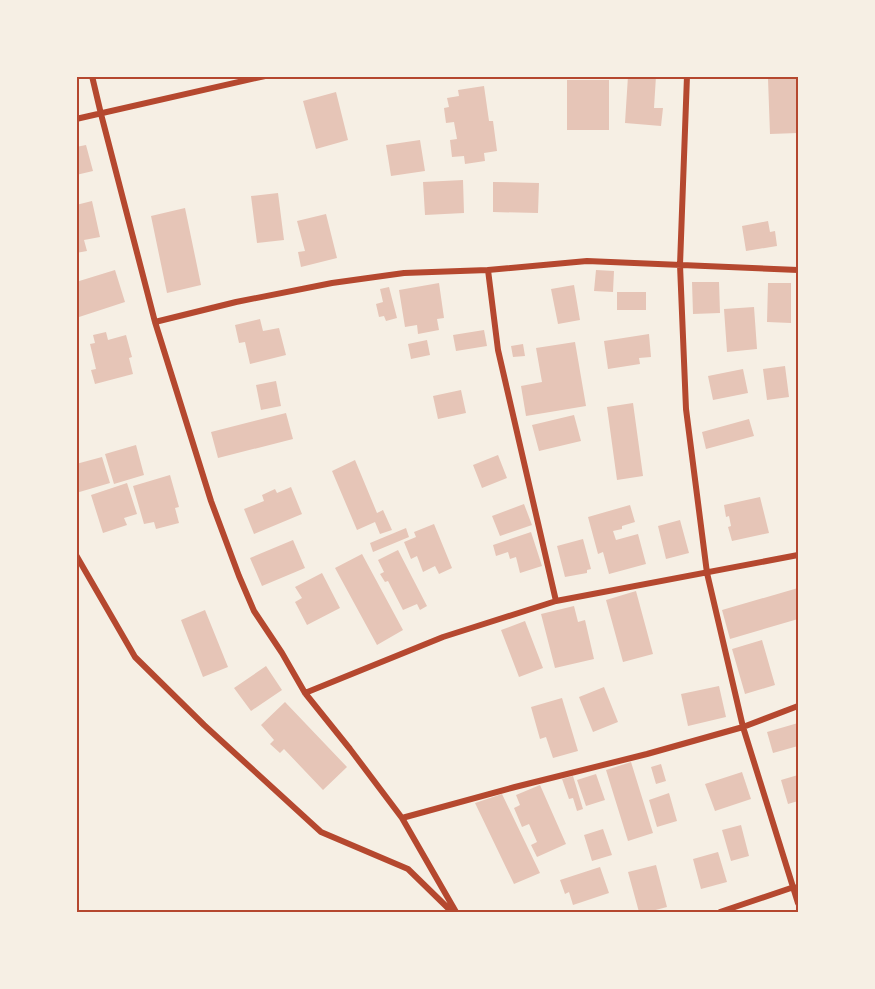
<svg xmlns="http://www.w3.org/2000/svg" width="875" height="989" viewBox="0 0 875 989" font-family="'Fira Sans Condensed',sans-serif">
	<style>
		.building { fill: #e6c5b7 }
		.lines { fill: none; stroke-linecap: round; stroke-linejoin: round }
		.minor { stroke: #b5482f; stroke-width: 6 }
		.neatline { fill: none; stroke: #b5482f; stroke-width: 2 }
	</style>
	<rect width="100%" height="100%" fill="#f6efe4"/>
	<path class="building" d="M628,76H656L654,108H663L661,126L625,123Z
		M768,79H798V133L770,134Z
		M567,80H609V130H567Z
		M484,86L489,121H493L497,151L484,153L485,161L465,164L464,156L452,157L450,140L457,139L454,122L446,123L444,108L449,107L447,98L459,96L458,90Z
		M336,92L348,140L316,149L303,101Z
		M420,140L425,171L391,176L386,145Z
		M86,145L93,171L76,175V147Z
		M463,180L464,213L425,215L423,182Z
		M493,182L539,183L538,213L493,212Z
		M278,193L284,240L257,243L251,196Z
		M92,201L100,237L84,240L87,251L76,253V205Z
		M185,208L201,285L167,293L151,216Z
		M326,214L337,258L301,267L298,252L305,251L297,221Z
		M768,221L770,232L775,231L777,246L746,251L742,226Z
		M115,270L125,302L76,318V282Z
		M596,270L614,271L613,292L594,291Z
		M692,282H719L720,313L693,314Z
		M439,283L444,318L437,319L439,330L418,334L417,325L405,327L399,290Z
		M768,283H791V323L767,322Z
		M574,285L580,320L558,324L551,289Z
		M389,287L397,318L386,321L384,316L379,317L376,304L383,302L380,289Z
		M617,292H646V310H617Z
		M754,307L757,349L727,352L724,309Z
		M260,319L263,331L279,328L286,355L250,364L245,342L239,343L235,325Z
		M484,330L487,346L456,351L453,335Z
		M106,332L108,340L126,335L132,357L129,358L133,374L95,384L91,370L96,369L90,344L95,343L93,335Z
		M649,334L651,357L639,358L640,364L608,369L604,341Z
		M427,340L430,355L411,359L408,344Z
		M575,342L586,406L526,416L521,386L542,382L536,348Z
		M523,344L525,356L513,357L511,346Z
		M785,366L789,397L767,400L763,369Z
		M743,369L748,393L713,400L708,376Z
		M276,381L281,406L261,410L256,385Z
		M461,390L466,413L438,419L433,396Z
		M633,403L643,476L617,480L607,407Z
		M286,413L293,439L218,458L211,432Z
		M574,415L581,441L539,451L532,425Z
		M749,419L754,436L706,449L702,432Z
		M136,445L144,475L114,484L105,454Z
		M498,455L507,478L482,488L473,465Z
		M102,457L110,483L76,493V464Z
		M355,460L377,513L383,510L392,530L380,534L375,522L357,530L332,471Z
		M170,475L179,507L175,508L179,523L156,529L154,522L144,524L133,486Z
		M127,483L137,514L124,518L127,525L103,533L91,495Z
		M291,487L302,514L254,534L244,509L264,501L262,495L275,489L277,493Z
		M760,497L769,533L732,541L728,527L731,526L729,516L726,517L724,505Z
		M524,504L532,525L500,536L492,516Z
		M630,505L635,522L622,526V529L613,531L616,540L638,534L646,564L609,574L603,552L598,554L588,517Z
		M680,520L689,553L666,559L658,526Z
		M434,524L452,568L439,574L435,566L423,572L417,556L411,559L404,542L416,537L414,532Z
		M406,528L409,537L373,552L370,543Z
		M531,532L542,566L520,573L516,557L510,559L508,552L496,556L493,545Z
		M583,539L591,569L587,570V573L565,577L557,546Z
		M293,540L305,568L262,586L250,558Z
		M398,550L427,606L420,610L417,604L403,610L388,581L385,582L380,574L384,572L378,560Z
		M362,554L403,630L377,645L335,568Z
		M322,573L340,608L307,625L295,602L302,598L295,587Z
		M798,588V619L730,639L722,610Z
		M636,591L653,654L623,662L606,600Z
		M574,606L578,622L585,620L594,659L555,668L541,614Z
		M205,610L228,667L203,677L181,620Z
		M525,621L543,668L519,677L501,630Z
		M762,640L775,685L745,694L732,649Z
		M266,666L282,690L251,711L234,688Z
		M719,686L726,717L688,726L681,694Z
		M604,687L618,722L593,732L579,697Z
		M562,698L578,751L553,758L546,737L540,739L531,707Z
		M285,702L347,767L323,790L284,749L280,753L270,744L274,740L261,725Z
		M798,723V746L773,753L767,732Z
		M631,762L653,833L628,841L606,770Z
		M661,764L666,781L656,784L651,767Z
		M742,772L751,799L715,811L705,784Z
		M596,774L605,800L586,806L577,780Z
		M798,775V801L788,804L781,780Z
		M573,776L583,809L577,811L573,798L569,799L562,779Z
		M540,785L566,844L537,857L531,845L537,842L529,824L522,827L514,808L520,805L516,795Z
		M669,793L677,821L657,827L649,800Z
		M502,794L540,873L514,884L475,803Z
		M741,825L749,856L731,861L722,830Z
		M603,829L612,855L592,861L584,835Z
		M718,852L727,882L701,889L693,859Z
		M656,865L667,907L648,912H639L628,872Z
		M600,867L609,893L573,905L569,892L565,894L560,880Z"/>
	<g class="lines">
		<path class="minor" d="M92,76L101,114L155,322L211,501L239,576L254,611L282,653L305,693L350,749L402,818L456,912
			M687,76L680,265L686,409L707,573L743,727L798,903
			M76,119L265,76
			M488,270L498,350L556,601
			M155,322L236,302L332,283L404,273L488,270L587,261L798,270
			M76,555L135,657L204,725L321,832L408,869L452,912
			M305,693L443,637L556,601L798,555
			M402,818L515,787L647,754L743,727L798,706
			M720,912L794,887"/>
	</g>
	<rect width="875" height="989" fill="none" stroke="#f6efe4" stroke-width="156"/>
	<rect x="78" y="78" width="719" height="833" class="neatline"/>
</svg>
